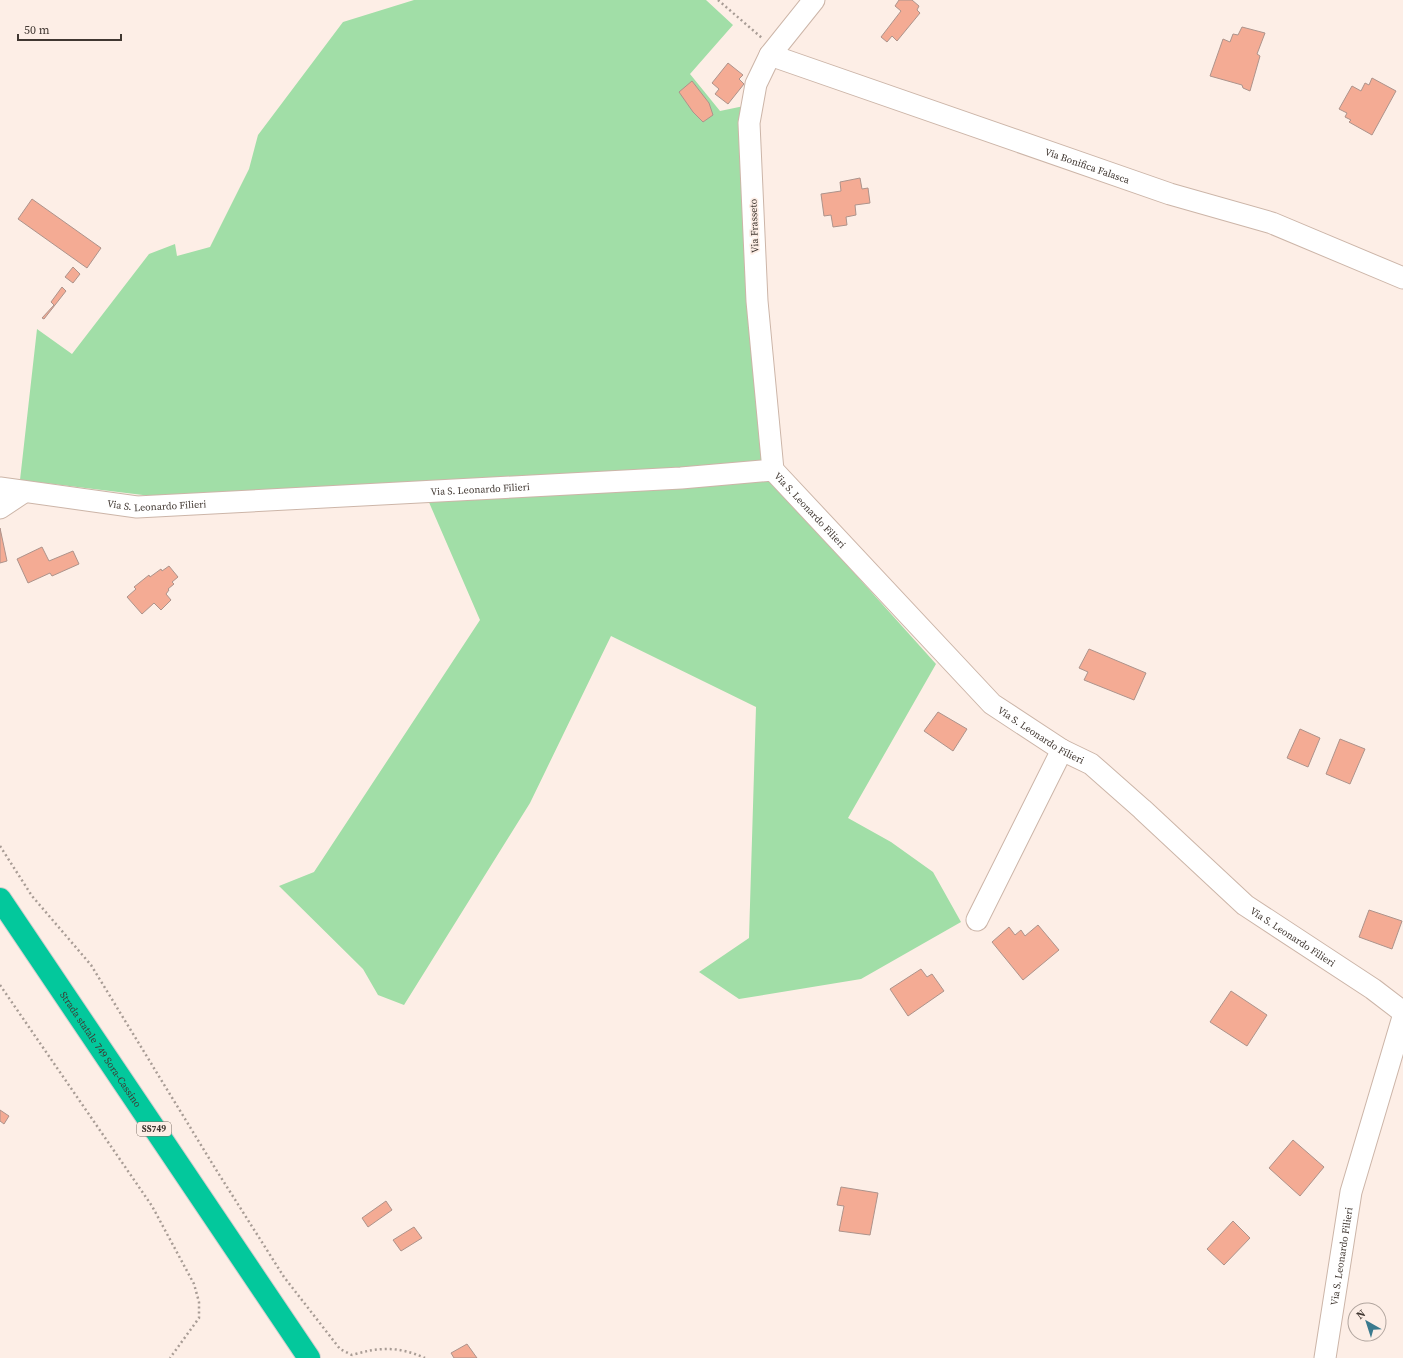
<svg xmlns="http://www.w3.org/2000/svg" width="1403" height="1358" viewBox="0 0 1403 1358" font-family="'Source Serif 4',serif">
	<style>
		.green { fill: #a1dea7 }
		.building { fill: #f4ab94; stroke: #ad938b }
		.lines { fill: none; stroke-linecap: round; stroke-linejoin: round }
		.minor-casing { stroke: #ccb5a8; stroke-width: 23 }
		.highway-casing { stroke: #d1cfce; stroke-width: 24 }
		.path { stroke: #a89c95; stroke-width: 2.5; stroke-dasharray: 2 3; stroke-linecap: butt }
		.minor { stroke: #fff; stroke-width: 21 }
		.highway { stroke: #03c89c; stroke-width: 22 }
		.labels { text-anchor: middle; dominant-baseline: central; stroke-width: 3.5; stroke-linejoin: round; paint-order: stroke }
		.shield { fill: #fdeee6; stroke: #796e67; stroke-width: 1 }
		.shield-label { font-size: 9px; font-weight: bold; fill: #403731 }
		.street-label { font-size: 10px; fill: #403731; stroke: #fdeee6 }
	</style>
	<rect width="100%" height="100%" fill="#fdeee6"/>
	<path class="green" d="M414,0H706L733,25L690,74L720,111L744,106L765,458L752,468L652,474L151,496L20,480L37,329L72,354L149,254L175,244L177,256L210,247L249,169L258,135L343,22Z
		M769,478L936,664L848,818L891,842L933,872L961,922L861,979L739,999L699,972L749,938L756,707L611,636L530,803L404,1005L378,995L363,969L279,886L314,872L480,620L428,500Z"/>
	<path class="building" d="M899,0H912L919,6L917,10L920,13L897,41L892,36L887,42L881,37L901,11L895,6Z
		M1242,27L1265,33L1257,54L1260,56L1250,91L1243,88L1242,85L1210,76L1223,39L1230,42L1233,34L1238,35Z
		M728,63L743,75L739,79L744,84L728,104L715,94L719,89L712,83Z
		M1372,78L1396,91L1372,135L1349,122L1351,120L1345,117L1347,113L1339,109L1352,86L1361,91L1365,83L1369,85Z
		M692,81L709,103L713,115L703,122L693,112L679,92Z
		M860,178L862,189L868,188L870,203L855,205L856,215L846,217L847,225L833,227L831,215L824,216L821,194L841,191L840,182Z
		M32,199L101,248L87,268L18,219Z
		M73,267L80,274L73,283L65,277Z
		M62,287L66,291L44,319L42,318L54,305L51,302Z
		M0,528L7,561L0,563Z
		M42,547L49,561L73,551L79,564L52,576L50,573L28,583L17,559Z
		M169,566L178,577L172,582L174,584L168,589L169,590L166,594L171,600L161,610L154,603L142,614L127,597L136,589L134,587L149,575L150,577L161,569L162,571Z
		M1089,649L1146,673L1134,700L1084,680L1088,672L1079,668Z
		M938,712L967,729L953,751L924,731Z
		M1300,729L1320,738L1308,767L1287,758Z
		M1340,739L1365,749L1350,784L1326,774Z
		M1369,910L1402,921L1392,949L1359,937Z
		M1038,925L1059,950L1023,980L992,942L1009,927L1015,935L1021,930L1025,936Z
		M921,969L927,977L932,974L944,991L908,1016L890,989Z
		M1231,991L1267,1015L1247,1046L1210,1022Z
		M0,1110L9,1116L4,1124L0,1121Z
		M1293,1140L1324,1167L1300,1196L1269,1168Z
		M841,1187L878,1193L870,1235L839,1231L844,1206L837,1205Z
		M386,1201L392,1210L368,1227L362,1218Z
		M1233,1221L1250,1238L1224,1265L1207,1249Z
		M414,1227L422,1238L401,1251L393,1240Z
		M467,1344L477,1358H454L451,1353Z"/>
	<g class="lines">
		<defs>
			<g id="minor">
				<path id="s1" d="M770,55L1170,194L1272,223L1403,278"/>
				<path d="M773,470L757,301L749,123L756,84L770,55L814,0"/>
				<path id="s2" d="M0,488L137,507L681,478L773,470L992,704L1062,750L1091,764L1142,809L1245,905L1373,989L1403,1012"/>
				<path d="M0,508L24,492"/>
				<path d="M977,920L1062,750"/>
				<path id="s3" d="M1325,1358L1351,1192L1403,1017"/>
			</g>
			<g id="highway">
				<path id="s4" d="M0,899L309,1358"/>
			</g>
		</defs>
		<use href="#minor" class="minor-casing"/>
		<use href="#highway" class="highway-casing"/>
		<path class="path" d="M718,0L762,38
			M0,846L32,896L91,965L215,1168L284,1277L340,1349L352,1355C379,1347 398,1346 425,1358
			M0,985L152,1206L194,1284L199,1302V1318L170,1358"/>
		<use href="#minor" class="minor"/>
		<use href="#highway" class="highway"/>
	</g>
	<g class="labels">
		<rect class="shield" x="137" y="1122" width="34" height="14" rx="3"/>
		<g class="shield-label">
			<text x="154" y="1129">SS749</text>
		</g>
		<g class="street-label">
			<text stroke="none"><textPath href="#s1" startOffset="336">Via Bonifica Falasca</textPath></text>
			<text transform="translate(754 226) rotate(-92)">Via Frasseto</text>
			<text stroke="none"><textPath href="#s2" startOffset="482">Via S. Leonardo Filieri</textPath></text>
			<text stroke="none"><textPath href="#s2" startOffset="158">Via S. Leonardo Filieri</textPath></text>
			<text stroke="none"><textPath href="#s2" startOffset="830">Via S. Leonardo Filieri</textPath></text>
			<text stroke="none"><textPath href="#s2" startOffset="1154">Via S. Leonardo Filieri</textPath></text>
			<text stroke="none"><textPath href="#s2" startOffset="1478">Via S. Leonardo Filieri</textPath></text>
			<text stroke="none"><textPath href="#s4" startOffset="181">Strada statale 749 Sora-Cassino</textPath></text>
			<text stroke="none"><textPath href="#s3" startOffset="103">Via S. Leonardo Filieri</textPath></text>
		</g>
	</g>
	<g transform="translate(1367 1322) rotate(321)"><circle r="19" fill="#fdeee6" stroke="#b1a59e"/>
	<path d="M0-3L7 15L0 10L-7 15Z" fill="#3a7a8e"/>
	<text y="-6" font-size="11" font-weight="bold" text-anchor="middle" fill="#403731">N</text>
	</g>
	<path d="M18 34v6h103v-6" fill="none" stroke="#403731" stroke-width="2"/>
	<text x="24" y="34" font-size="12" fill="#403731" stroke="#fdeee6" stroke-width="3" paint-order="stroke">50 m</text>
</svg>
